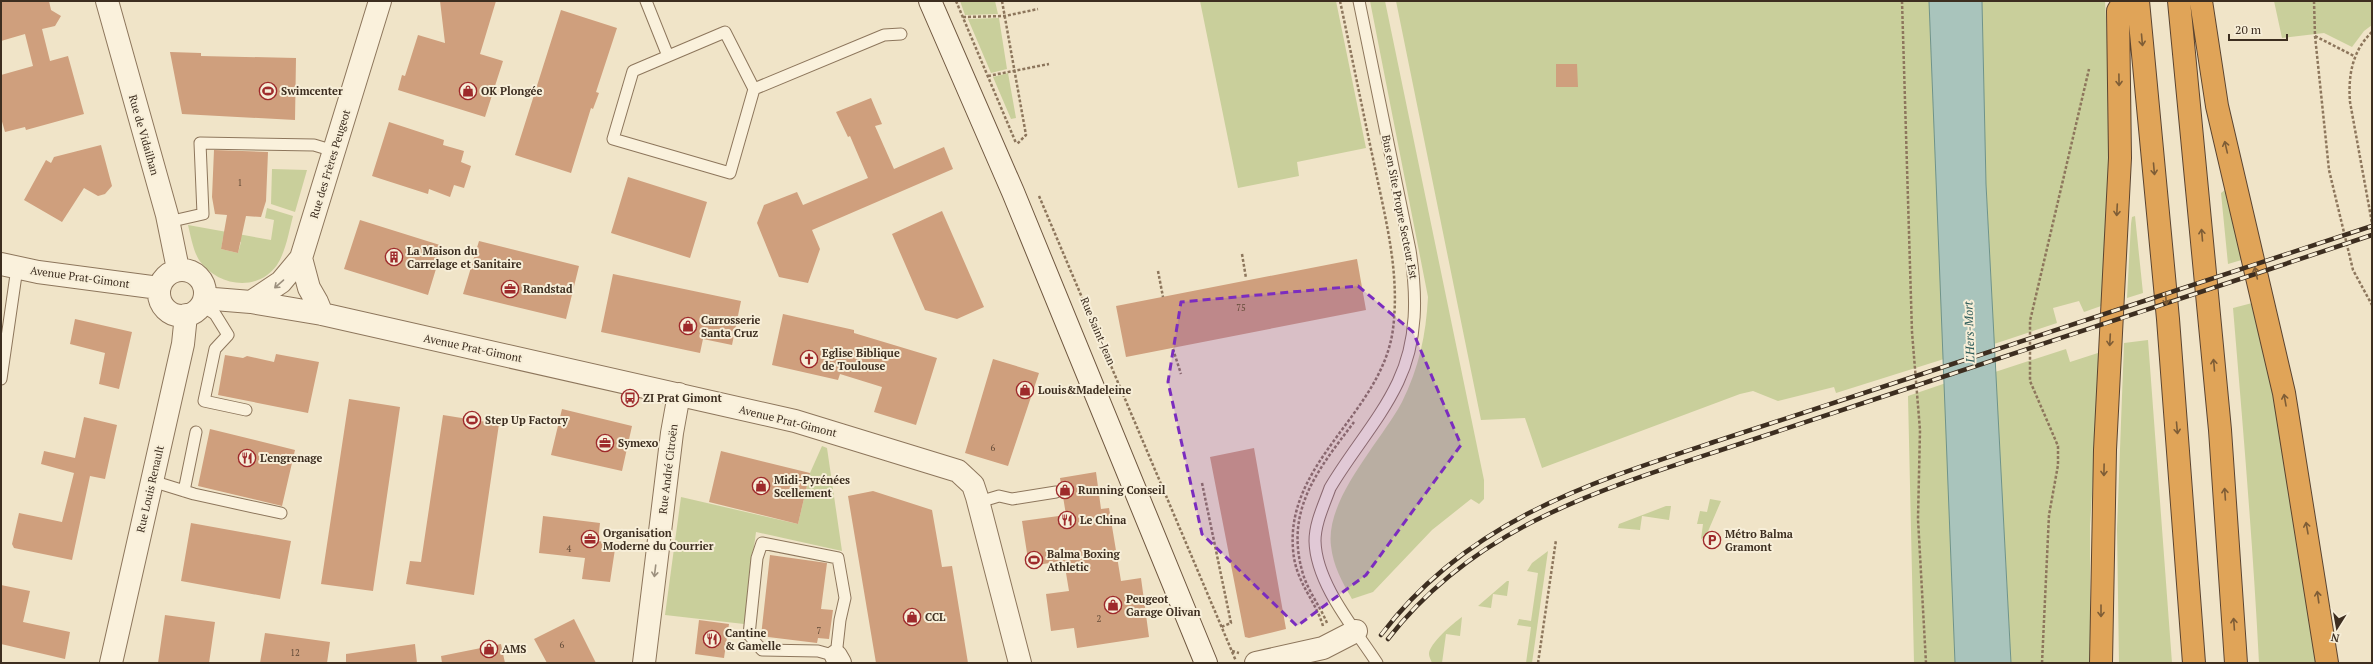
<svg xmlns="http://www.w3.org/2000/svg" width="2373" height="664" viewBox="0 0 2373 664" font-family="'PT Serif',serif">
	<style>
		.green { fill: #c9cf9b; fill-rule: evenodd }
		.water { fill: #a9c4bc; stroke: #6f938a }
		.building { fill: #cf9f7d }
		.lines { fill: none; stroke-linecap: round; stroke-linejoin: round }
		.lane-casing { stroke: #8d765c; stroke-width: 13 }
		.street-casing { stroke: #8d765c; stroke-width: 24 }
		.secondary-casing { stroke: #6f573f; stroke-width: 24 }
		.highway-casing { stroke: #5b4430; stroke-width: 24 }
		.path { stroke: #8d765c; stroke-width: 2.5; stroke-dasharray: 3 2; stroke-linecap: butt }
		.lane { stroke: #faf1dc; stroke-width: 11 }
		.street { stroke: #faf1dc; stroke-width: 22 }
		.secondary { stroke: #faf1dc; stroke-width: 22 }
		.highway { stroke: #e0a458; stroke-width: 22 }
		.rail-casing { stroke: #3d2e20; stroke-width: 4.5 }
		.rail { stroke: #f7eed8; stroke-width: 3; stroke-dasharray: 9; stroke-linecap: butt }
		.oneway { stroke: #7e5d36 }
		.oneway2 { stroke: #9c907e }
		.marked { fill: #7b2cbf; fill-opacity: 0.2; stroke: #7b2cbf; stroke-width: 3; stroke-dasharray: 8 5; stroke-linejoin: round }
		.labels { text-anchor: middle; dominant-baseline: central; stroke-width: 4; stroke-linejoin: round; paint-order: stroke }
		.number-label { font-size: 9px; fill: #624a37 }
		.poi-label { font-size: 11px; font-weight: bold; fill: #3d2e20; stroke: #f7eed8; text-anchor: start }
		.street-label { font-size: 11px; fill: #3d2e20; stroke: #f7eed8 }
		.water-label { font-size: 12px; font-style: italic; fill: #2f5d5a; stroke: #f7eed8 }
	</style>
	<rect width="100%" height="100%" fill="#f0e4c8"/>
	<path class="green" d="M960,1H995L998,14L965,15Z
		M1200,1H1336L1366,148L1297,162L1299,176L1238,188Z
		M1370,1H1385L1484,480V499L1479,504L1471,499L1432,530L1373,592L1352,599C1342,582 1333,565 1331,546C1325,499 1380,443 1402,402C1419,368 1426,335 1428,297Z
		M1396,1H1929L1944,359L1836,393L1834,387L1778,401L1753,391L1740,394L1542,468L1525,418L1481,420Z
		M1982,1H2105C2112,104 2109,202 2104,305L2084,312L2079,301L2053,308L2057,323L1994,344L1986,184Z
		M2274,1H2372V25L2364,31L2352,47L2324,33L2282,38Z
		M999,18L1007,69L991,73L968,19Z
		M1008,73L1016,118L1011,119L993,77Z
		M272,169L307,170L295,212L271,204Z
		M2225,190L2245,259L2228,264L2221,193Z
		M267,208L293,216C289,231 286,251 277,265C257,293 217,286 199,260C193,250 191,237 188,225L271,240L274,220L265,218ZM223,238L241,242L238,253L221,249Z
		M2135,216L2143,293L2127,298L2131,224L2132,217Z
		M2256,302C2279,421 2305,542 2315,663H2259C2253,545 2243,427 2233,308Z
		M2148,340L2172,663H2119L2117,529L2124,343Z
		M2066,349L2070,362L2101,352L2090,526V663H2011L1995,372Z
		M1946,383L1955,663H1914L1908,396Z
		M822,446L827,448L842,551L756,532L744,624L665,615L681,497L798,524L810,473Z
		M1710,499L1721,501L1706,536L1701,539L1703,524H1697L1700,511L1707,512Z
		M1666,506H1671L1669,520L1642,516L1640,530L1618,528L1619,524Z
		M1548,551L1532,663H1526L1531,627L1517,625L1519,619L1531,621L1538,573L1527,571L1532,563Z
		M1507,581H1509L1507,596L1493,594L1491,608L1478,606Z
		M1462,617L1460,636L1446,634L1442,663H1432C1431,660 1429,657 1429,654C1429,644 1453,623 1462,617Z"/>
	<path class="water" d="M1929,1H1982L1986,184L2011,663H1955Z"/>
	<path class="building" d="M1,1H49L51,10L61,16L55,26L42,29L50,61L68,56L84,114L26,130L25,127L5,132L1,118V75L33,66L25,34L1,41Z
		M440,1H496L480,54L503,61L485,117L398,90L402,75L405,76L418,35L445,43Z
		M561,10L617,28L596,92L599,93L593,109L591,108L571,173L515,155Z
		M170,52L201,53V56L296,58L295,120L182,114Z
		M1556,64H1577L1578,87H1556Z
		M871,98L882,124L875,126L894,169L944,147L953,169L812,230L820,249L808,283L779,277L757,223L764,205L797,192L803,205L868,178L850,136L848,137L836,112Z
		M389,122L444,140L443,145L464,151L461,162L471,166L464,188L454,185L450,197L429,189L428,194L372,176Z
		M101,145L112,186L105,194L98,196L84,188L62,222L24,200L46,160L51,163L54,157Z
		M214,150L268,152L266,201L261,217L246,216L238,253L221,249L227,215L215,214L212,197Z
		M628,177L707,202L690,258L611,233Z
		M942,211L984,307L957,319L925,310L892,234Z
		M360,220L443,246L428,295L344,269Z
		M479,241L579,266L566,319L463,294Z
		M1357,259L1366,310L1126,357L1116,306Z
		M613,274L741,301L732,345L703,339L700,353L601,332Z
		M783,314L854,330V333L937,358L916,425L874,412L882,387L840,374L838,380L772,365Z
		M75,319L132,332L119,389L99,384L105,353L70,344Z
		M276,354L319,362L308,413L218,395L225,355L243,358L247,356L274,362Z
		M993,359L1039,373L1008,466L965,453Z
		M349,399L400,407L373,591L321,584Z
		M562,409L632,426L622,471L551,455Z
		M443,415L499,424L474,595L406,584L410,561L421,562Z
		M84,417L117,425L105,479L90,476L72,560L14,548L12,544L19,513L62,522L74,473L41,464L44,451L75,458Z
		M210,429L295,450L282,506L198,486Z
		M1254,448L1286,629L1249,638L1245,637L1210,457Z
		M721,451L810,473L798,524L709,502Z
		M1096,472L1101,509L1109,508L1121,581L1141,578L1149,637L1077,648L1074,628L1051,631L1046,594L1069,591L1064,561L1029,566L1022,521L1066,515L1060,478Z
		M873,491L932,510L942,567L952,566L968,663H876L848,496Z
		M543,516L600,523L598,541L605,542L604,548L615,549L610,582L582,579L585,558L539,553Z
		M191,523L291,541L280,599L181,581Z
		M770,555L827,563L821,609L833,610L829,639L818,638L817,643L761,636Z
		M1,585L30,591L23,622L70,632L65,659L1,644Z
		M165,615L215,622L209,663H158Z
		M574,619L596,663H547L534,639Z
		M699,620L729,624L724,658L695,654Z
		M265,633L330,642L327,663H260Z
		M415,644L417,663H346V654Z
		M501,644L505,663H442L441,656Z"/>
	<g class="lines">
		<defs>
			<path id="lane" d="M646,1L668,56
				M1359,1L1410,250C1417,295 1418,340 1398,382C1380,420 1351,452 1330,488C1324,505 1315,523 1315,541C1316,584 1355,629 1377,663
				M754,89L730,173L613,139L633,71L725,32L754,89L884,35L901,34
				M168,222L203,214L200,143L314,145L334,151
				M201,305L215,314L228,335L215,349L204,401L246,410
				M1,379L17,268
				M152,481L194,494L281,513
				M184,491L196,432
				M979,502L999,496L1012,499L1056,492
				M762,543L838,558L845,598L840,620L836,656L818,651L762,650L749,635L757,558Z"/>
			<path id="street" d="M107,1L167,215L178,269
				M301,258L309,288L317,302L322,314
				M1,264L38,272L159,288
				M159 293a23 23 0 1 1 46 0a23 23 0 1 1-46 0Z
				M205,296L214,299L251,302L322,314L795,421L958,471L973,485L977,497L1020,663
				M251,302L281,282L301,258L380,1
				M836,656L840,663
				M111,663L183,344L186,315
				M644,663L672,433L679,394
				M1256,663L1323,648L1356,631"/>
			<path id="secondary" d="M930,1L1013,192L1206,663"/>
			<path id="highway" d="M2138,1L2168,319L2194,663
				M2179,1L2220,430L2236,663
				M2201,1L2217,106L2284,393L2327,663
				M2101,663L2105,450L2120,158L2118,11L2124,1"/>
		</defs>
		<use href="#lane" class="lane-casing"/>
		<use href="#street" class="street-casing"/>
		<use href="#secondary" class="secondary-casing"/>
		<use href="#highway" class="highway-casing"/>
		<path class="path" d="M956,1L1016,143
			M1002,1L1026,135L1017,144
			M1902,1L1912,332L1920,430L1918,519L1926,663
			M2314,1L2315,36L2329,170L2353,270L2372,305
			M963,17L1005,16L1038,9
			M2372,32C2352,51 2348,76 2350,102L2372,223
			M2315,36L2354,56
			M988,76L1049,64
			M1039,196L1236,661
			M1242,254L1246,278
			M1158,271L1163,297
			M1173,349L1181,374
			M1202,483L1231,623L1221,627
			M1327,623C1320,606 1308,591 1303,574C1284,510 1318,470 1354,422
			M1323,626C1315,599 1295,582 1293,549C1286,461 1382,413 1393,329C1400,274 1386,221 1375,168C1363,112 1352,57 1340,1
			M1232,651L1239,653
			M1538,663L1556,540
			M2042,663L2049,515L2058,465V446L2030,381V321L2089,69"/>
		<use href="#lane" class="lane"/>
		<use href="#street" class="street"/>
		<use href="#secondary" class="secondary"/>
		<use href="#highway" class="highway"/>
		<defs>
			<path id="rail" d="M1381,635C1468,520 1589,483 1720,440C1787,418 1854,396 1922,374C2072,325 2222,275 2372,226
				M1388,639C1473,530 1589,493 1715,452C1782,430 1849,408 1915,386C2068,336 2220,286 2372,235"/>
		</defs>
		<use href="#rail" class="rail-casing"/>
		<use href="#rail" class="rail"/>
	</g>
	<defs><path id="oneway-shaft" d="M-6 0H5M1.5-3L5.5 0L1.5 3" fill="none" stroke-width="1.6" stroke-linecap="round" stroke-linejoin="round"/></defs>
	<g class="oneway">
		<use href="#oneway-shaft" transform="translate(2142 40) rotate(85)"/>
		<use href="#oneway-shaft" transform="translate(2119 80) rotate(89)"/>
		<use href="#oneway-shaft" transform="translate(2226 147) rotate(-103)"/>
		<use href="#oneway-shaft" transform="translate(2154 169) rotate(85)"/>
		<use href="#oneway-shaft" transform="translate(2117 210) rotate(93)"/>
		<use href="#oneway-shaft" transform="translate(2202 235) rotate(-95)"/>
		<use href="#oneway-shaft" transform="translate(2256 273) rotate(-103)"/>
		<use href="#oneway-shaft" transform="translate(2166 299) rotate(85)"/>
		<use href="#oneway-shaft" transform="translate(2110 340) rotate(93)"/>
		<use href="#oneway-shaft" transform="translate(2214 365) rotate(-95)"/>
		<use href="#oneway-shaft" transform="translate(2285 400) rotate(-100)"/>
		<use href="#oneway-shaft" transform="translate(2177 428) rotate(85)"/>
		<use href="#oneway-shaft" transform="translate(2104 470) rotate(91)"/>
		<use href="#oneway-shaft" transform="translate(2225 494) rotate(-94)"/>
		<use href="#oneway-shaft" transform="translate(2307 528) rotate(-100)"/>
		<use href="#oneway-shaft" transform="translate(2318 597) rotate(-98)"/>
		<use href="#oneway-shaft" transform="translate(2101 611) rotate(90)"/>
		<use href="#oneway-shaft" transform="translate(2234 624) rotate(-94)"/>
	</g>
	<g class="oneway2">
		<use href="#oneway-shaft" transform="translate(279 284) rotate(139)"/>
		<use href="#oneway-shaft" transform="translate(655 571) rotate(97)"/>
	</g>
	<path class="marked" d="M1358,286L1413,332L1461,445L1366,575L1297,626L1202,534L1168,382L1181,302Z"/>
	<defs>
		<symbol id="stadium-ring" viewBox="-11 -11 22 22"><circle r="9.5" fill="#f7eed8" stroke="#9e2a2b" stroke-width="1.5"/><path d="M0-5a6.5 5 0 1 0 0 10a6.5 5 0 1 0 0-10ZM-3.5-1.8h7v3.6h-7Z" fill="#9e2a2b"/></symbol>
		<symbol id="shop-ring" viewBox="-11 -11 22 22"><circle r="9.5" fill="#f7eed8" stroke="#9e2a2b" stroke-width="1.5"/><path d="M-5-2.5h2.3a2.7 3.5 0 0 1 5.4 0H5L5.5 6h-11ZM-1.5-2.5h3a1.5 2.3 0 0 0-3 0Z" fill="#9e2a2b"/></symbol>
		<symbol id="building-ring" viewBox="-11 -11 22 22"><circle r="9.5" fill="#f7eed8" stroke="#9e2a2b" stroke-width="1.5"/><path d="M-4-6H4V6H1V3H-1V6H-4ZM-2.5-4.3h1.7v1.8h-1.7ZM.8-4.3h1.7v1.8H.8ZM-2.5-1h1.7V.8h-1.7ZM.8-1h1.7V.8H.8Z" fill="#9e2a2b"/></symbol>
		<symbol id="office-ring" viewBox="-11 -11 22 22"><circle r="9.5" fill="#f7eed8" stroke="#9e2a2b" stroke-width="1.5"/><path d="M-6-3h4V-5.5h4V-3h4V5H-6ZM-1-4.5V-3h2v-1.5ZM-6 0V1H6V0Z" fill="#9e2a2b"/></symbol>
		<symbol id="church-ring" viewBox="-11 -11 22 22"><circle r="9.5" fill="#f7eed8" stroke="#9e2a2b" stroke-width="1.5"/><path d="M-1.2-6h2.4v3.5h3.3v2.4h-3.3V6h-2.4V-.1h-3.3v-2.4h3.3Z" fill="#9e2a2b"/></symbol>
		<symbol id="bus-ring" viewBox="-11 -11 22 22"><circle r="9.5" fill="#f7eed8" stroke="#9e2a2b" stroke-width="1.5"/><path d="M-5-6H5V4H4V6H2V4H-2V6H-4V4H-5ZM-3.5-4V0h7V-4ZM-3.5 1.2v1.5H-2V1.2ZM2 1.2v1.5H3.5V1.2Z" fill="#9e2a2b"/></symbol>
		<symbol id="restaurant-ring" viewBox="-11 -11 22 22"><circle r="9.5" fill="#f7eed8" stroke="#9e2a2b" stroke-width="1.5"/><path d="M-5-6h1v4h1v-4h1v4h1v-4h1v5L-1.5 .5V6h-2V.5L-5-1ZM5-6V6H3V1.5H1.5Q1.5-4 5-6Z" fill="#9e2a2b"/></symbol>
		<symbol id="parking-ring" viewBox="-11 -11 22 22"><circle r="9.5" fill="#f7eed8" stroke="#9e2a2b" stroke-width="1.5"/><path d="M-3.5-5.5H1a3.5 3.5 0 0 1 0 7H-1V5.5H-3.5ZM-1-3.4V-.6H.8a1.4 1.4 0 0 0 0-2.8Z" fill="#9e2a2b"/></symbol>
	</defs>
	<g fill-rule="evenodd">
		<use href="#stadium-ring" x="258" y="81" width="20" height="20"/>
		<use href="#shop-ring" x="458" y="81" width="20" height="20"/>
		<use href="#building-ring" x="384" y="247" width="20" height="20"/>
		<use href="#office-ring" x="500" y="279" width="20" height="20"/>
		<use href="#shop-ring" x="678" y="316" width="20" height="20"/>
		<use href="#church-ring" x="799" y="349" width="20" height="20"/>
		<use href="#shop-ring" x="1015" y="380" width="20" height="20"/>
		<use href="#bus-ring" x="620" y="388" width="20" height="20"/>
		<use href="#stadium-ring" x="462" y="410" width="20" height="20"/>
		<use href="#office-ring" x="595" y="433" width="20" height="20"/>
		<use href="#restaurant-ring" x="237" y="448" width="20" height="20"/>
		<use href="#shop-ring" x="751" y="476" width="20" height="20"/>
		<use href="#shop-ring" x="1055" y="480" width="20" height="20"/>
		<use href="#restaurant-ring" x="1057" y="510" width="20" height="20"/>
		<use href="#office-ring" x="580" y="529" width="20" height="20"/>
		<use href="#parking-ring" x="1702" y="530" width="20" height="20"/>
		<use href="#stadium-ring" x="1024" y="550" width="20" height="20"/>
		<use href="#shop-ring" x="1103" y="595" width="20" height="20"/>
		<use href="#shop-ring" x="902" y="607" width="20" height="20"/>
		<use href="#restaurant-ring" x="702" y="629" width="20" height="20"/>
		<use href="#shop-ring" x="479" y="639" width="20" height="20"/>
	</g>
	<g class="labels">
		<g class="number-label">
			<text x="240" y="183">1</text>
			<text x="1241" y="308">75</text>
			<text x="993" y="448">6</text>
			<text x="569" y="549">4</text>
			<text x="1099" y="619">2</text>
			<text x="819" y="631">7</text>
			<text x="562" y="645">6</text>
			<text x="295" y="653">12</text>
		</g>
		<g class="poi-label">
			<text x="281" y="91">Swimcenter</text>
			<text x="481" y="91">OK Plongée</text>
			<text x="407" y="251">La Maison du<tspan x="407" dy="13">Carrelage et Sanitaire</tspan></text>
			<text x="523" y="289">Randstad</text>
			<text x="701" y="320">Carrosserie<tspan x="701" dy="13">Santa Cruz</tspan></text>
			<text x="822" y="353">Eglise Biblique<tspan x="822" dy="13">de Toulouse</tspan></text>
			<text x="1038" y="390">Louis&amp;Madeleine</text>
			<text x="643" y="398">ZI Prat Gimont</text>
			<text x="485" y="420">Step Up Factory</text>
			<text x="618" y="443">Symexo</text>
			<text x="260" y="458">L'engrenage</text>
			<text x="774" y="480">Midi-Pyrénées<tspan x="774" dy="13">Scellement</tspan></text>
			<text x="1078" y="490">Running Conseil</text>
			<text x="1080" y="520">Le China</text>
			<text x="603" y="533">Organisation<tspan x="603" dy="13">Moderne du Courrier</tspan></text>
			<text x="1725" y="534">Métro Balma<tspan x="1725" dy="13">Gramont</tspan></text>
			<text x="1047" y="554">Balma Boxing<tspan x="1047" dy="13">Athletic</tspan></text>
			<text x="1126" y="599">Peugeot<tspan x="1126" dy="13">Garage Olivan</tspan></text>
			<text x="925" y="617">CCL</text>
			<text x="725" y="633">Cantine<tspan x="725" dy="13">&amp; Gamelle</tspan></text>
			<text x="502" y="649">AMS</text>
		</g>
		<g class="street-label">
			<text transform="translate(144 135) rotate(74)">Rue de Vidailhan</text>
			<text transform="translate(330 164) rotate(-73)">Rue des Frères Peugeot</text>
			<text transform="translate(1400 207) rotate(79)">Bus en Site Propre Secteur Est</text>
			<text transform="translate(80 277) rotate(8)">Avenue Prat-Gimont</text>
			<text transform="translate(1098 331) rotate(67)">Rue Saint-Jean</text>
			<text transform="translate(473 348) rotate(12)">Avenue Prat-Gimont</text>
			<text transform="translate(788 421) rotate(14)">Avenue Prat-Gimont</text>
			<text transform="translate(668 469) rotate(-83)">Rue André Citroën</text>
			<text transform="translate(150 489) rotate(-77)">Rue Louis Renault</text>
		</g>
		<g class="water-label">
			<text transform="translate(1969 332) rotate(-92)">L'Hers-Mort</text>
		</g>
	</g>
	<rect width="2373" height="664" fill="none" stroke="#3d2e20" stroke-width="4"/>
	<g transform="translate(2337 628) rotate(191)" stroke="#f7eed8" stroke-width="3" paint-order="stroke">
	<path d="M0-3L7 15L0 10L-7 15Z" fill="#3d2e20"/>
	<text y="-6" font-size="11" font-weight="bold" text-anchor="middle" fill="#3d2e20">N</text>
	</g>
	<path d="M2229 34v6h58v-6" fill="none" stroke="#3d2e20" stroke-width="2"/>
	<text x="2235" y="34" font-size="12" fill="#3d2e20" stroke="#f7eed8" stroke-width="3" paint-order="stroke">20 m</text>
</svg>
